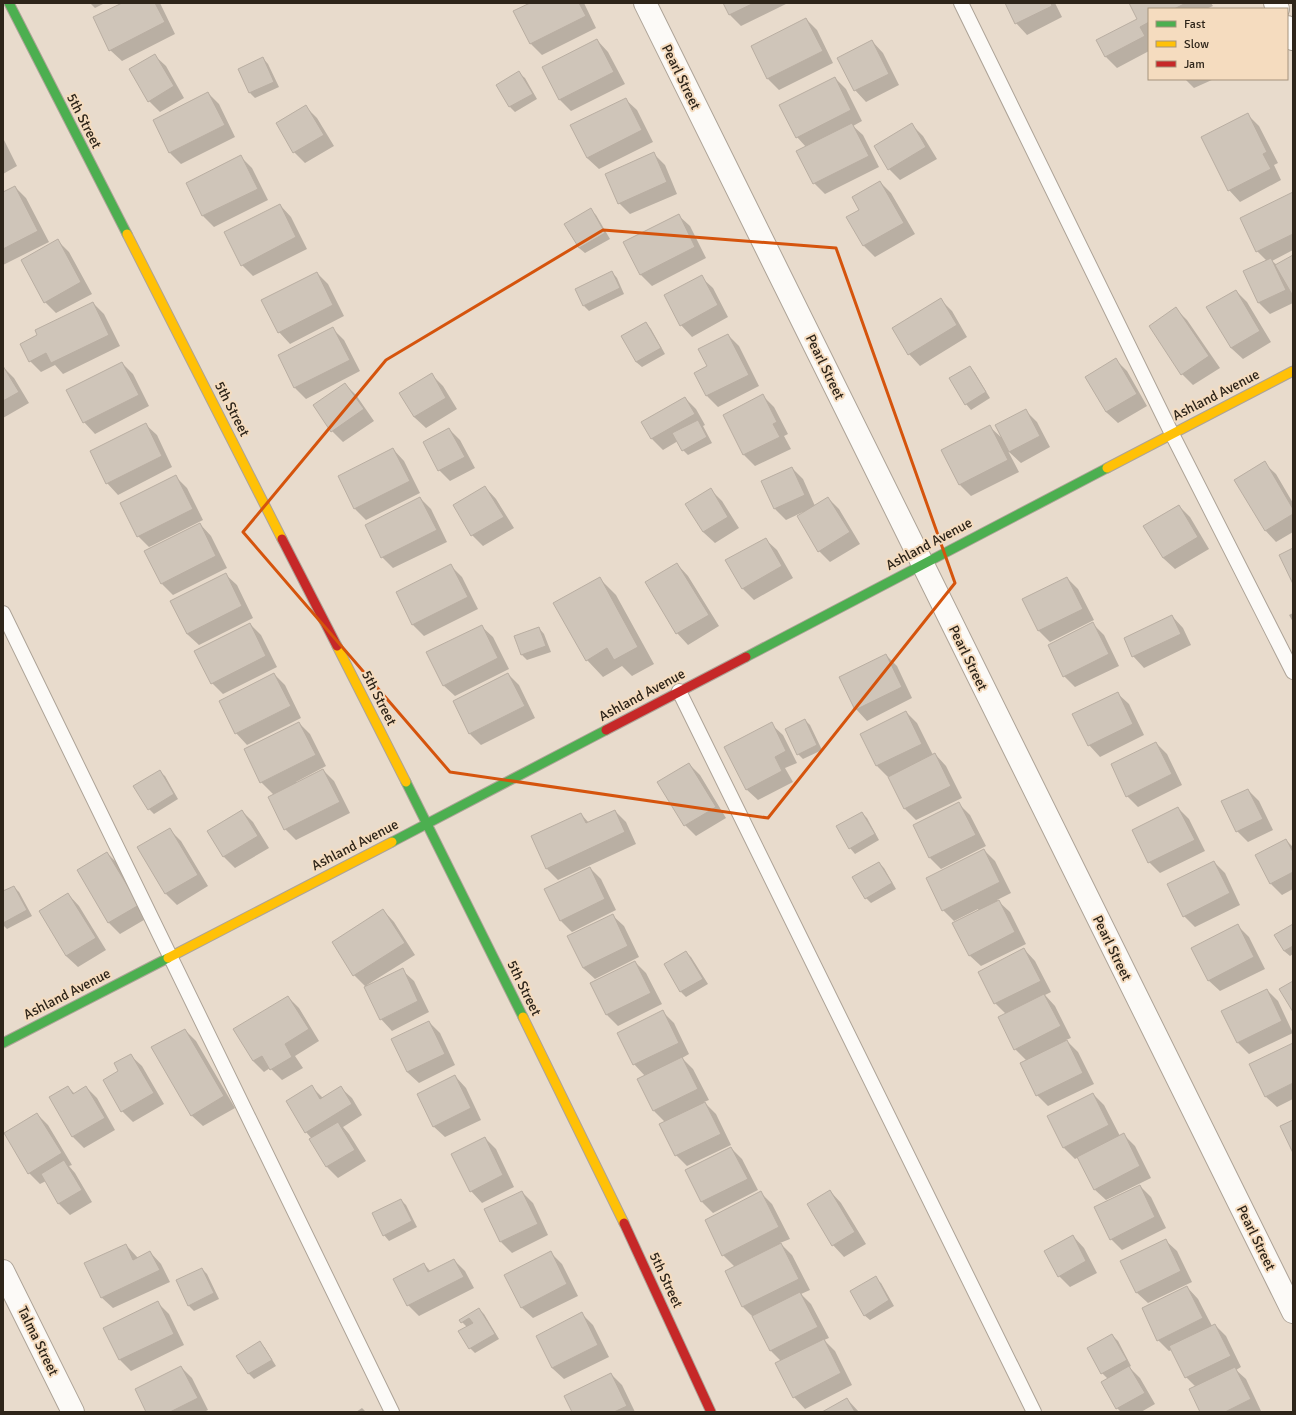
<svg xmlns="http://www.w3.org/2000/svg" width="1296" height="1415" viewBox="0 0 1296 1415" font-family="Signika,sans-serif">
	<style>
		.shadow { fill: #0003 }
		.building { fill: #cfc5b9; stroke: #b9aea2 }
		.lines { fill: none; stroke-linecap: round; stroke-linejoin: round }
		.lane-casing { stroke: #ada397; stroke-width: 16 }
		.street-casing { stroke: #ada397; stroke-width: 24 }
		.fast-casing { stroke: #ada397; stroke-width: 11 }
		.slow-casing { stroke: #ada397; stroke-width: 11 }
		.jam-casing { stroke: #ada397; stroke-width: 11 }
		.lane { stroke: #fcfaf7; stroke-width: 14 }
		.street { stroke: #fcfaf7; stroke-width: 22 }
		.fast { stroke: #4caf50; stroke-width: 9 }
		.slow { stroke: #ffc107; stroke-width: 9 }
		.jam { stroke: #c62828; stroke-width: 9 }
		.marked { fill: none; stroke: #d5540d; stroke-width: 3; stroke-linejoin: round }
		.labels { text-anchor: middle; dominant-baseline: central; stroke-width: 4; stroke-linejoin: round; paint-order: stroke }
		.street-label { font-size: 14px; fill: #2e251a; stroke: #f5dcbf }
	</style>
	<rect width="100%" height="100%" fill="#e8dbcc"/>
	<path class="shadow" d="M90,3H105L95,8Z
		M124,3H160L175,34L122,61L110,50Z
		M533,3H584L596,28L542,55L531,44L515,12Z
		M724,3H788L741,26L730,15Z
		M1006,3H1055L1062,17L1027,35L1016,23Z
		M1130,3H1211L1213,6L1206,9H1149V51L1117,68L1106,57L1098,41L1138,19Z
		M806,19L817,30L833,63L779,90L768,79L752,47Z
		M597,40L608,52L625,84L571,111L559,99Z
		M872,41L883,53L899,85L866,102L855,90Z
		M154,55L166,66L184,98L160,112L149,101L130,70Z
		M263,58L268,64L279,87L255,98L250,93L239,69Z
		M519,73L525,78L537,99L515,112L510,107L498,85Z
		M835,78L846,89L862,121L853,126L863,135L879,167L825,194L814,183L806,147L797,137Z
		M1185,79H1214L1194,88Z
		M208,93L219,104L235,137L181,164L170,153L154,121Z
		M625,99L637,110L653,142L599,169L587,158Z
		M306,107L317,118L334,146L305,163L294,152Z
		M1248,115L1259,126L1278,163L1274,165L1281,180L1240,202L1229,190Z
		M912,125L923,136L937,159L900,180L889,169Z
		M3,138L17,166L3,174Z
		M654,154L665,165L677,194L630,214L619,203Z
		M241,157L252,168L268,200L214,227L203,216L187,183Z
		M880,182L891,193L915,234L875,257L864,246L848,218L860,211Z
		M15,187L26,198L49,242L3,265V194Z
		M1293,193V250L1272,261L1277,265L1293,256V303L1270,314L1259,303L1267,261L1257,251Z
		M280,205L291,217L307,249L253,276L242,265Z
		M591,210L596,215L610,239L585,253L579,248Z
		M678,215L690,226L706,258L652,286L640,274Z
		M57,240L69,252L92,294L56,313L45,302Z
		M612,272L617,278L624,294L589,311L584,306Z
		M317,273L328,284L344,316L290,344L279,332Z
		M701,277L713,288L728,317L692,337L681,325Z
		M1236,291L1247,302L1271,342L1243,359L1231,348Z
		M940,299L952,311L967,337L920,366L909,354L893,328Z
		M93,303L104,314L120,346L63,374L55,365L41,372L30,361L38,335Z
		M1176,309L1187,320L1220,368L1193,385L1182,374Z
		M646,323L651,329L665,354L642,367L636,362Z
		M333,329L344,340L360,371L306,399L295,388L279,355Z
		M728,335L739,346L759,386L718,407L707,396L696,373L708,367Z
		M1116,360L1127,371L1147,406L1118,423L1106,412Z
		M122,363L133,374L149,406L95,434L84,422Z
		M3,367L14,378L29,403L3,418Z
		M970,367L975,373L990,398L971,410L966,404Z
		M432,375L443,386L457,409L426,428L414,417Z
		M345,384L356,395L374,421L343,442L332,431Z
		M763,396L774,407L788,434L784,436L791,449L755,466L744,455L724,415Z
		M685,398L696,409L705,425L703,426L712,443L688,455L683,450L678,441L663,450L652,439L643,422Z
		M1026,411L1037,422L1050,447L1021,463L1008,451L1019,472L971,496L960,485L943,451L990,427L1003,439Z
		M145,424L157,435L172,467L118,495L107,483Z
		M449,429L460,440L475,468L450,481L439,470Z
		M393,449L404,461L420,493L366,520L355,509L339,477Z
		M1264,463L1276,474L1293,503V532L1276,542L1265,530Z
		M792,468L803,479L815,506L828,498L839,509L860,544L830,562L819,551L803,512L786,520L775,509L763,482Z
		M176,477L187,488L203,520L149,547L138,536Z
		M485,487L496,499L514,528L483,546L472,535Z
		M711,490L722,501L739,528L715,543L703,532Z
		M420,498L431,509L447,542L393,568L382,557Z
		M1179,506L1190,517L1209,549L1175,569L1163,558L1145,527Z
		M200,524L211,536L227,568L173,595L162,584Z
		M765,539L777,550L793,578L754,600L743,589L727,561Z
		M677,564L688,576L719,626L688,645L677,633Z
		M451,566L462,577L478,609L424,636L413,625L397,592Z
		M225,574L237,585L253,618L199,645L187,634L171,602Z
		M599,578L616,595L654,664L632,676L622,666L603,677L587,660Z
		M1067,578L1078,589L1094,620L1050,642L1038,630Z
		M1293,613V622L1289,615Z
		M1172,616L1183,628L1191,645L1144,668L1133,656Z
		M250,624L261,635L277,667L223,694L212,683Z
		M1093,624L1104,635L1119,666L1075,687L1064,676Z
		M481,626L493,637L509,669L455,696L443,685Z
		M539,628L544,634L551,652L527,660L522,655L515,637Z
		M886,655L897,666L912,698L867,721L856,709Z
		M274,674L285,685L301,718L247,745L236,733Z
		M508,674L519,685L535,718L481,745L470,734L454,701Z
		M1117,693L1129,704L1144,735L1100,757L1089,745Z
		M906,712L917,723L933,755L935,754L946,766L962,798L916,820L905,809L889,776L888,777L877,766L861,734Z
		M805,720L810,725L822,750L803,759L798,754Z
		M299,723L310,734L326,766L296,782V783L323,770L334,781L350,813L296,840L285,829L274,795L261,782Z
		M771,724L783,735L797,763L785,768L793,782L758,800L746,789Z
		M1156,743L1167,754L1182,785L1138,807L1127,796Z
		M689,764L700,775L726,818L696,836L685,825Z
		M159,771L165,776L178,799L154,814L149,809Z
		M1248,790L1259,801L1273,830L1248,842L1237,831Z
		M959,804L970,815L986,846L941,869L930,858L914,826Z
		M1178,808L1189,819L1205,851L1160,873L1149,862Z
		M242,811L253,822L269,848L235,868L224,857L209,831Z
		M615,811L626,822L636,844L558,880L547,869L532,837L581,814L589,823Z
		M862,813L867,818L879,840L855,854L850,848Z
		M170,830L181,841L208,886L177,905L166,894L139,847Z
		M1286,840L1293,847V889L1282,895L1271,884Z
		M984,850L995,861L1011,893L997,900L1010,912L1026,944L981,966L969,955L979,911L978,909L954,921L943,910Z
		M107,853L118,864L149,917L120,934L109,923L78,870Z
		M1214,862L1225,873L1240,905L1195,927L1184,916Z
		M879,863L884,868L896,889L871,903L866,898Z
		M590,868L601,879L616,910L572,932L561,921Z
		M14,887L19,892L32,916L7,929L3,925V893Z
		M68,894L79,906L106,950L78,967L66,956Z
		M383,910L394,922L415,955L367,985L368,986L402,970L414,981L429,1012L392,1031L381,1019L366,987L354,975Z
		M612,915L624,926L639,957L595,979L583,968Z
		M1293,925V954L1290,956L1284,951Z
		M1238,926L1249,937L1265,969L1220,991L1208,980Z
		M1024,949L1035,961L1051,992L1045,995L1055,1006L1071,1038L1066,1040L1078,1052L1094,1084L1048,1106L1037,1095L1027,1061L1015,1049L1006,1014L995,1003Z
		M686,952L691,957L708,984L686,997L681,992L665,964Z
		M635,962L646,973L662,1004L618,1026L607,1015L591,984Z
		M1267,990L1278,1001L1293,1033L1249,1054L1238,1043L1222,1012Z
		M288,997L299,1008L319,1041L295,1056L303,1068L282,1080L270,1068L264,1072L253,1061Z
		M663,1012L674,1023L689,1054L682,1058L693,1069L709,1100L704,1102L716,1114L731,1145L687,1166L676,1155L665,1122L654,1111L638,1079L645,1076L634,1064Z
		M429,1022L440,1033L455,1065L419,1083L407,1072Z
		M185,1030L196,1041L235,1108L203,1126L191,1115Z
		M1293,1044V1099L1277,1107L1265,1096Z
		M130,1055L142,1066L164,1104L133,1122L122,1111L120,1071Z
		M455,1076L466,1088L481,1120L445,1137L433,1126Z
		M68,1087L75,1094L86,1087L97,1098L115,1130L84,1148L73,1137L50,1097Z
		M312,1087L323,1098L340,1087L352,1098L362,1115L343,1127L349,1134L366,1161L338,1178L327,1167L311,1140L312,1139L306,1132Z
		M1093,1094L1104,1105L1120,1136L1124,1135L1135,1146L1151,1178L1106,1200L1094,1189L1079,1157L1075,1159L1064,1148L1048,1116Z
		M37,1114L48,1125L72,1165L69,1166L75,1173L92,1202L70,1215L59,1204L46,1181L40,1184L29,1173Z
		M485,1138L496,1149L514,1187L482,1203L471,1191Z
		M731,1148L742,1159L758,1190L713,1213L702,1202L686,1171Z
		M1140,1186L1151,1197L1166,1228L1122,1250L1111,1239Z
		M830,1191L841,1203L866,1244L844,1257L833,1245L809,1204Z
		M522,1192L533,1203L548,1235L512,1253L501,1242Z
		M761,1193L772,1204L790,1239L780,1243L792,1255L810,1290L801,1294L811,1304L829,1338L824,1340L835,1351L852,1385L805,1409L794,1397L781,1361L771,1351L754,1318L743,1307L726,1272L735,1267L723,1255Z
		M401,1200L406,1205L417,1227L389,1241L384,1235Z
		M1073,1236L1084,1248L1097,1273L1070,1287L1059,1276Z
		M1165,1240L1177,1251L1192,1282L1148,1303L1136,1292Z
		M126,1245L138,1258L150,1252L161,1264L170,1282L113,1308L101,1297Z
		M551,1253L562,1264L578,1296L533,1318L521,1307Z
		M454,1260L465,1271L474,1288L419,1316L408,1305L424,1264L431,1272Z
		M202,1269L207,1274L219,1299L194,1311L189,1306L177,1281Z
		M875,1278L881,1283L894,1306L870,1320L864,1315Z
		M1187,1287L1198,1299L1212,1326L1215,1325L1226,1336L1241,1367L1236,1370L1246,1379L1261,1411L1259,1412H1201L1196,1387L1186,1377L1172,1350L1169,1351L1158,1340Z
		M158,1303L169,1314L184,1345L131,1371L120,1360L104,1329Z
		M479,1309L484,1314L499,1339L475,1353L470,1348L467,1327L462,1322Z
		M582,1314L593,1325L609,1357L564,1379L552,1368Z
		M1112,1335L1118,1341L1131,1366L1129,1367L1140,1378L1155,1404L1141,1412H1121L1117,1408L1108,1379L1102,1373L1089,1349Z
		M260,1342L265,1348L276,1366L254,1379L249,1374L238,1356Z
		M181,1367L192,1378L208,1410L204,1412H147Z
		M611,1374L622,1385L635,1412H573Z
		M847,1399L859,1412H824Z
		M362,1408L366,1412H356Z"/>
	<path class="building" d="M122,3H155L165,22L109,51L93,17Z
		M530,3H579L586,16L530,44L513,11Z
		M723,3H754L729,15Z
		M1005,3H1051L1052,6L1015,24Z
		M1129,3H1186L1174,9H1149V22L1140,27L1145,36L1105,57L1096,40L1137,19Z
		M806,18L823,51L767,79L751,46Z
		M597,39L614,72L559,100L542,67Z
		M872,40L889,74L854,91L837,58Z
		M155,54L174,86L148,102L129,69Z
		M263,57L274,82L249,93L238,69Z
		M519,71L533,94L509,107L496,85Z
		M835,77L851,110L796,138L779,105Z
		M208,92L225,125L169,153L153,120Z
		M626,98L642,130L587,158L570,125Z
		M306,105L324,135L293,153L276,123Z
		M1248,113L1267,152L1263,154L1271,169L1228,191L1201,137Z
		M852,123L869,156L813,184L796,151Z
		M912,123L926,147L888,170L874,146Z
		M654,152L667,182L618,204L605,174Z
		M241,155L258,189L202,216L186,183Z
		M880,181L904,223L863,246L846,217L859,210L852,197Z
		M15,186L38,231L3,249V192Z
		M1293,192V234L1256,252L1240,218Z
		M280,204L296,237L241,266L224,232Z
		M591,208L605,233L579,248L564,224Z
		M679,214L695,247L640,275L623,242Z
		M58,239L81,282L44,303L21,260Z
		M1293,255V296L1275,265Z
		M1271,258L1286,290L1258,303L1243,271Z
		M612,271L620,288L583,306L575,289Z
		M317,272L333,305L278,333L261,300Z
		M702,275L718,305L680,326L664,295Z
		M1236,290L1260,331L1231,348L1206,307Z
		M941,298L957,325L908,355L892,328Z
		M93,302L109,335L51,363L46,353L29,362L20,344L37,335L35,330Z
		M1176,307L1209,356L1181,375L1149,326Z
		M646,322L661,348L636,362L621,336Z
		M333,327L350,360L294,388L278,355Z
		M728,334L749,375L706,396L694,373L707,366L698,349Z
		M1116,358L1137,394L1106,412L1085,377Z
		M122,362L139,395L83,423L66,390Z
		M3,366L19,392L3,401Z
		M970,366L986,392L965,405L949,378Z
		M432,373L446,398L414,417L399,393Z
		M345,383L364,409L331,432L313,405Z
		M763,394L777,422L773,424L780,437L743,455L723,415Z
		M685,397L695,414L651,439L641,422Z
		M1026,409L1040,436L1009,452L995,425Z
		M698,420L707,437L682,451L672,433Z
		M146,423L162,456L106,484L90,451Z
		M990,425L1008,460L959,485L941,450Z
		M449,428L465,457L438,471L423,442Z
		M393,448L410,481L354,509L338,476Z
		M1265,461L1293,509V514L1265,531L1234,480Z
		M792,467L805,495L774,509L761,481Z
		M176,475L193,509L137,537L120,503Z
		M485,486L504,517L471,536L453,505Z
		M711,488L728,517L703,532L685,504Z
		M420,497L437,530L381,558L365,525Z
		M828,497L850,532L818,552L797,516Z
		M1179,505L1198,537L1163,558L1143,526Z
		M200,523L216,556L161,584L144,551Z
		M766,538L782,566L742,589L725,560Z
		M1293,548V584L1279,555Z
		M677,563L709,615L676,634L645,582Z
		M451,564L468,597L412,625L396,592Z
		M226,573L242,606L187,634L170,601Z
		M600,577L638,647L614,660L607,648L586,661L553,603Z
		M1067,577L1083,609L1038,631L1022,599Z
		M1172,615L1181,634L1132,657L1124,638Z
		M1093,622L1109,654L1063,677L1048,645Z
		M250,623L266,656L211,684L194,651Z
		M482,625L498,658L443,686L426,652Z
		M539,627L546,646L521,655L514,636Z
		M886,654L902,687L855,710L839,677Z
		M274,673L291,706L235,734L219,701Z
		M508,673L525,706L469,734L453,701Z
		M1118,692L1133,724L1088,746L1072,714Z
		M906,711L922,744L876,766L860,734Z
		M805,719L817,745L797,755L785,729Z
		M299,722L316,755L260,783L244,749Z
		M772,722L786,751L775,757L782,771L746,790L724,747Z
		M1156,742L1172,774L1126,797L1111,764Z
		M935,753L951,786L904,809L888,777Z
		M689,763L716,807L684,826L657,782Z
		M323,769L340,802L284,830L268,797Z
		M160,770L174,794L148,810L133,786Z
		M1248,789L1263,819L1236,832L1221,801Z
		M959,802L976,835L929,858L913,825Z
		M1178,807L1195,840L1148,863L1132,830Z
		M242,810L258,836L223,857L207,831Z
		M615,810L625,832L546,869L531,836L581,813L586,823Z
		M862,812L875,834L849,849L836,826Z
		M170,828L198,875L165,894L137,847Z
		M1286,839L1293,852V872L1270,884L1255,855Z
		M984,849L1000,882L942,911L926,878Z
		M107,852L139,905L108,923L77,870Z
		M1214,861L1230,893L1183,917L1167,884Z
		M879,862L892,883L865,899L852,877Z
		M590,867L605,899L560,921L544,889Z
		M14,886L27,910L3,923V891Z
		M68,893L96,938L66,956L39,911Z
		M999,900L1015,932L969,956L952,923Z
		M383,909L405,943L353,976L332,942Z
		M613,914L628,946L583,968L567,936Z
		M1238,924L1254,957L1208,981L1191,948Z
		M1293,924V946L1284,951L1274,935Z
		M1024,948L1041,981L994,1004L978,972Z
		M686,951L703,979L680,992L664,964Z
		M635,961L651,993L606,1015L590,983Z
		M403,968L418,1001L380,1020L364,987Z
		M1293,981V1012L1279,989Z
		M1267,989L1282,1021L1237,1043L1221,1011Z
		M1044,994L1061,1026L1014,1050L998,1017Z
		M288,996L309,1029L285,1044L292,1057L270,1070L262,1056L253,1061L233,1029Z
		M663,1010L679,1043L633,1065L617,1033Z
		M429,1021L445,1054L407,1072L391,1039Z
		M185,1029L224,1096L191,1116L151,1047Z
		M1067,1040L1083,1073L1036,1096L1020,1063Z
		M1293,1043V1083L1265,1097L1249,1064Z
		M131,1054L154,1093L121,1112L103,1080L118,1071L114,1063Z
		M682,1057L698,1089L653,1111L637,1079Z
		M455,1075L471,1108L433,1127L417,1094Z
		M312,1085L320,1099L341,1086L352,1104L305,1133L286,1101Z
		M68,1086L73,1094L86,1086L105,1118L72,1137L49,1097Z
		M1093,1093L1109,1125L1063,1148L1047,1116Z
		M705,1102L721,1134L675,1156L659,1124Z
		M37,1113L62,1153L28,1174L4,1133Z
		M1293,1120V1153L1280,1126Z
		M338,1122L355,1150L326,1167L309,1139Z
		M1124,1133L1140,1166L1094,1190L1077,1157Z
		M485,1137L503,1175L470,1192L451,1154Z
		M731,1147L748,1179L701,1202L685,1170Z
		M64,1160L82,1190L58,1204L41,1174Z
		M1140,1185L1155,1217L1110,1240L1094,1207Z
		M830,1190L855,1232L832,1246L807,1204Z
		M522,1191L538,1224L500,1242L484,1209Z
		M761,1191L779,1227L722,1256L705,1220Z
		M401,1199L412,1221L383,1236L372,1213Z
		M1073,1235L1086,1261L1058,1277L1044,1251Z
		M1166,1239L1181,1271L1136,1293L1120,1261Z
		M781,1243L799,1279L742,1307L725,1271Z
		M126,1244L133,1260L150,1251L160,1270L101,1298L84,1263Z
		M551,1251L567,1284L521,1308L504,1275Z
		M454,1259L464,1277L407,1306L393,1279L424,1263L428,1272Z
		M202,1268L214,1293L188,1306L176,1280Z
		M876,1276L889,1300L864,1316L850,1291Z
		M1187,1286L1203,1318L1157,1341L1142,1308Z
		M800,1292L818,1327L770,1351L752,1316Z
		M158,1301L174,1334L119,1360L103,1328Z
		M479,1308L495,1334L469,1349L458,1331L473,1323L469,1318L461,1323L459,1320Z
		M582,1312L598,1345L552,1368L536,1336Z
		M1215,1324L1231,1356L1185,1378L1169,1346Z
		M1112,1334L1127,1360L1101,1374L1087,1348Z
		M824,1339L841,1373L793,1398L775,1363Z
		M260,1341L272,1360L248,1374L236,1356Z
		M181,1366L198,1398L170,1412H146L135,1389Z
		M1129,1366L1145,1393L1116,1409L1101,1382Z
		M1235,1367L1251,1399L1225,1412H1200L1189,1389Z
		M611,1373L627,1406L614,1412H572L564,1396Z
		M847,1398L855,1412H822Z"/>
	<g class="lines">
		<defs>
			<path id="lane" d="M961,3L1172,434L1293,672
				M3,613L392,1412
				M679,691L1034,1412"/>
			<path id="street" d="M645,3L1293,1312
				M1275,3L1278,9
				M1287,27L1293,39
				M3,1271L73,1412"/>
			<path id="fast" d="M9,3L127,234
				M746,657L1107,468
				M406,782L523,1017
				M392,842L606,730
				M3,1043L168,958"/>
			<path id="slow" d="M127,234L282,539
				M1107,468L1293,371
				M337,646L406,782
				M168,958L392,842
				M523,1017L624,1223"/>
			<path id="jam" d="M282,539L337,646
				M606,730L746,657
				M624,1223L711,1412"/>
		</defs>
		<use href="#lane" class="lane-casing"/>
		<use href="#street" class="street-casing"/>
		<use href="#fast" class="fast-casing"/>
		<use href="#slow" class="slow-casing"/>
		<use href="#jam" class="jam-casing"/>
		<use href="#lane" class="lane"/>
		<use href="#street" class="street"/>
		<use href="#fast" class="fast"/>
		<use href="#slow" class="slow"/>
		<use href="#jam" class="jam"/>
	</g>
	<path class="marked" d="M603,230L836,248L955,583L768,818L450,772L243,532L386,360Z"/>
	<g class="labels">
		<g class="street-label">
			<text transform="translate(681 77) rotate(64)">Pearl Street</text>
			<text transform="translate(84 121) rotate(63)">5th Street</text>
			<text transform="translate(825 367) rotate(64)">Pearl Street</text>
			<text transform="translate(1216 395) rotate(-27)">Ashland Avenue</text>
			<text transform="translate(232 409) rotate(63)">5th Street</text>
			<text transform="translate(929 544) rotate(-28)">Ashland Avenue</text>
			<text transform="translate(968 658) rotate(64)">Pearl Street</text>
			<text transform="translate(642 695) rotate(-28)">Ashland Avenue</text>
			<text transform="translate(379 698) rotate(63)">5th Street</text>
			<text transform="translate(355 845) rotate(-27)">Ashland Avenue</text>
			<text transform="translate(1112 948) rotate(64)">Pearl Street</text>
			<text transform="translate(524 988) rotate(64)">5th Street</text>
			<text transform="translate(67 994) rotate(-27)">Ashland Avenue</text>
			<text transform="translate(1256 1238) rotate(64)">Pearl Street</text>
			<text transform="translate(666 1280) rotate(65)">5th Street</text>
			<text transform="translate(38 1341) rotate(64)">Talma Street</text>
		</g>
	</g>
	<rect width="1296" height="1415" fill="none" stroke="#2e251a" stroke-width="8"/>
	<rect x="1148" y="8" width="140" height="72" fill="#f5dcbf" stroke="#a5937d"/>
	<rect x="1156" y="21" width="20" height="6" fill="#4caf50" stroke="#a5937d"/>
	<text x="1184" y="28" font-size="12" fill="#2e251a">Fast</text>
	<rect x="1156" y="41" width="20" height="6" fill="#ffc107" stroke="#a5937d"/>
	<text x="1184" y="48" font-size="12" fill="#2e251a">Slow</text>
	<rect x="1156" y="61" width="20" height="6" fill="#c62828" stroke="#a5937d"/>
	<text x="1184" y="68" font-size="12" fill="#2e251a">Jam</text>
</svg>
